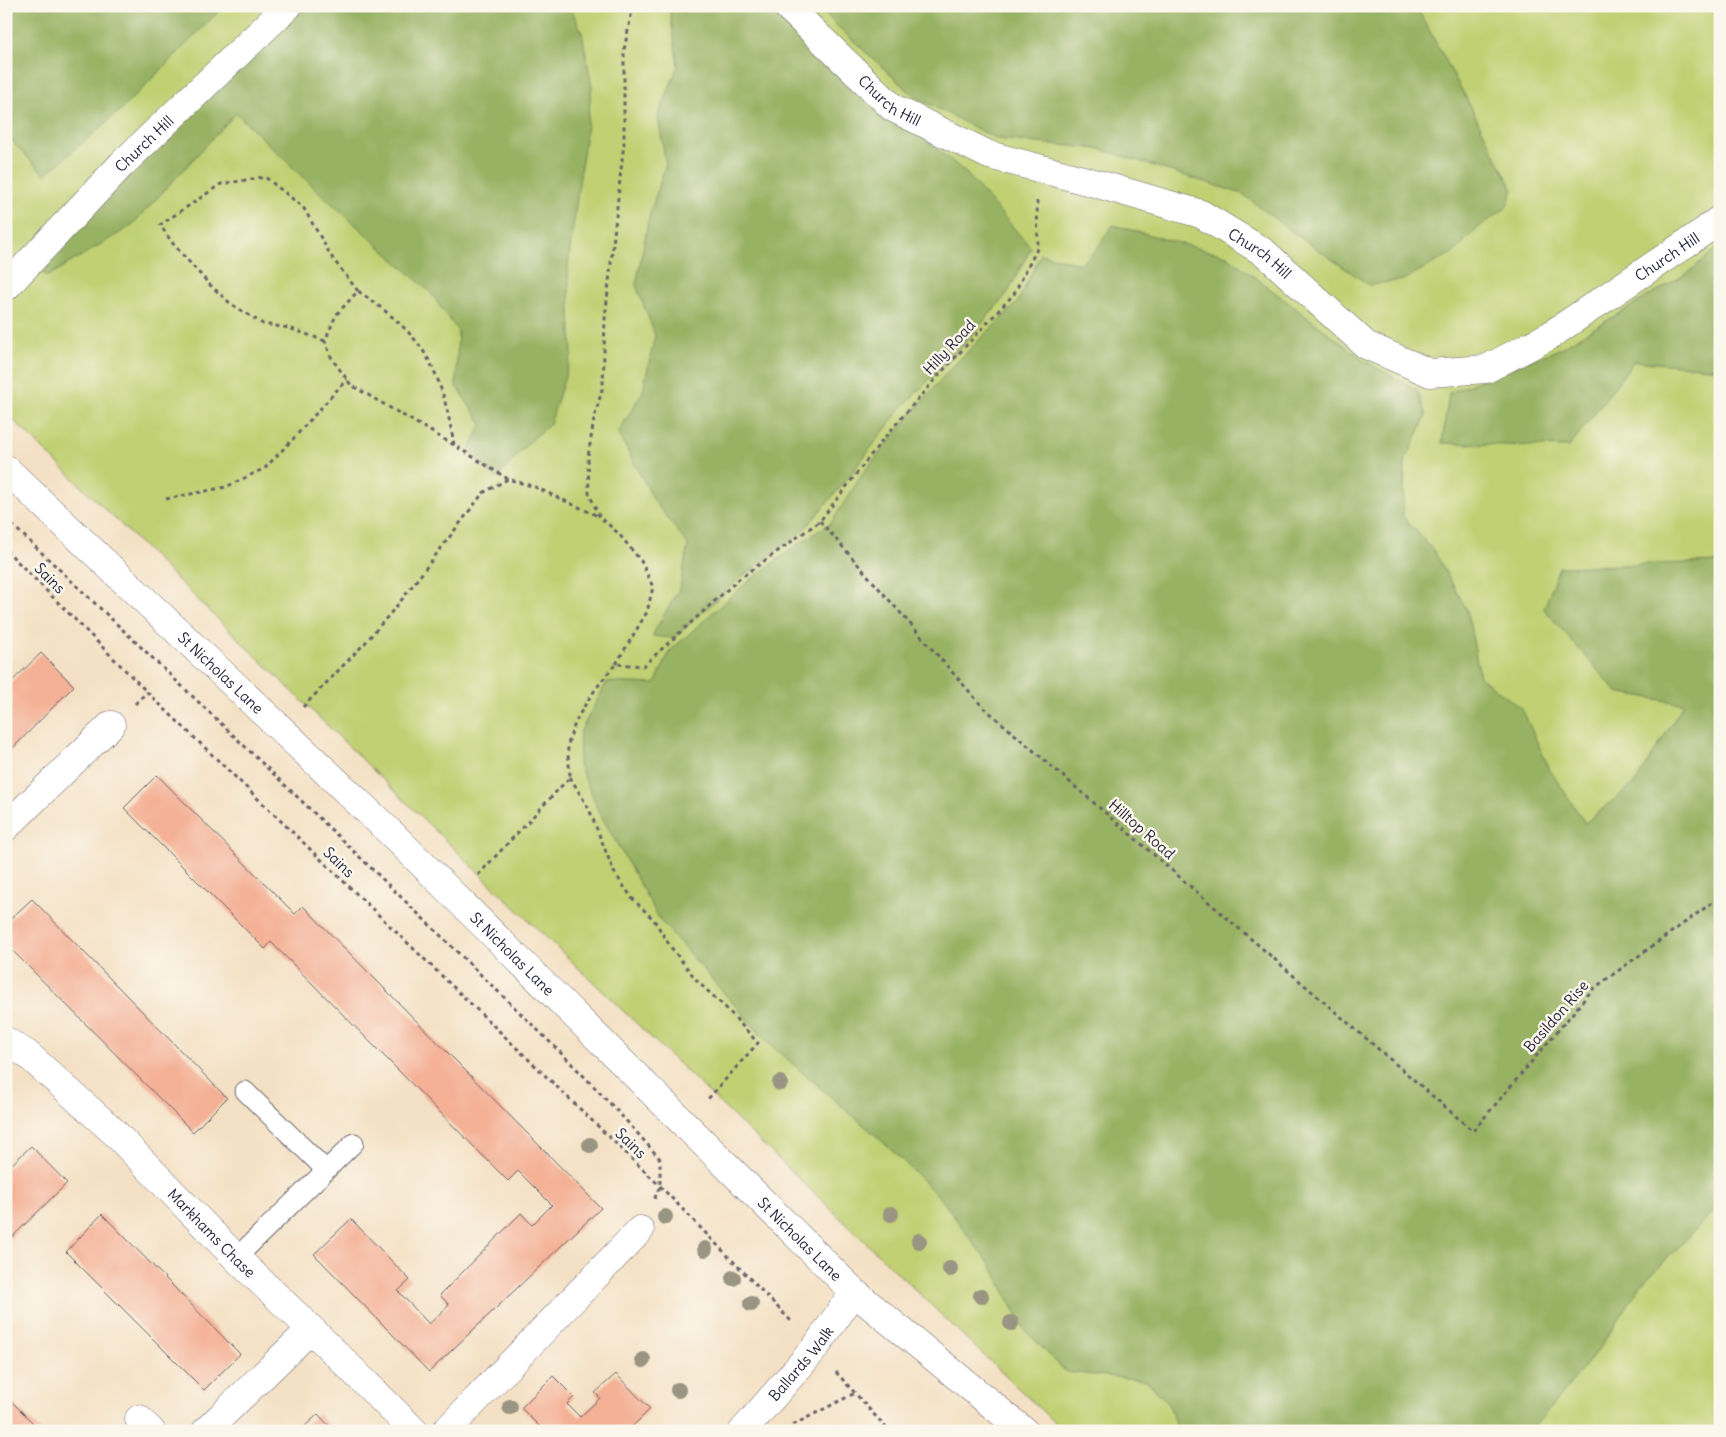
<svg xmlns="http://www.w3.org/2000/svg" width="1726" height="1437" viewBox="0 0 1726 1437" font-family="Delius,sans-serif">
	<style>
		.green { fill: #c0d072; stroke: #717956 }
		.forest { fill: #98b264; stroke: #5d6a50 }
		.building { fill: #f4b196 }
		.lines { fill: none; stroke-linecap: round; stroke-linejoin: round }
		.service-casing { stroke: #6c656b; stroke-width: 21 }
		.minor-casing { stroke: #6c656b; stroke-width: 29 }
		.tertiary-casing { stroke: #6c656b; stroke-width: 29 }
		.secondary-casing { stroke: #6c656b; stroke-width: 29 }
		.path { stroke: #6c656b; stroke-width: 3; stroke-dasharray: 4 4; stroke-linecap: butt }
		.service { stroke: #fff; stroke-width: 19 }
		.minor { stroke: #fff; stroke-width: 28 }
		.tertiary { stroke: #fff; stroke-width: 28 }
		.secondary { stroke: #fff; stroke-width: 28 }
		.tree { fill: #9a9582 }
		.labels { text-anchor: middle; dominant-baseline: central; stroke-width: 5; stroke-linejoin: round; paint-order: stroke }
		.street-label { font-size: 15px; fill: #22223b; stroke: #fbf7ec }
	</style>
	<rect width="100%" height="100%" fill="#fbf7ec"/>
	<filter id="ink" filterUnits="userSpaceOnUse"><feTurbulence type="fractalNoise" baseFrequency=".02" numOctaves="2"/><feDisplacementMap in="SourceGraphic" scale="10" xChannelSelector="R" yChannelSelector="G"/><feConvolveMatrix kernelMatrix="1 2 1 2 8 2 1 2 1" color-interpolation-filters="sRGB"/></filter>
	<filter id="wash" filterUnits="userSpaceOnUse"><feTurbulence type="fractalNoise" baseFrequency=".0096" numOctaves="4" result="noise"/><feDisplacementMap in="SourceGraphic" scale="20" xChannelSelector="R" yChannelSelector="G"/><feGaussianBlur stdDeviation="1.12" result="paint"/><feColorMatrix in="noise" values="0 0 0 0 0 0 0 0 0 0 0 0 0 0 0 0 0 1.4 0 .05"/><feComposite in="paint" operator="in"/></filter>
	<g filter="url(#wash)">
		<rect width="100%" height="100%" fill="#f4e1c5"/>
		<path class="green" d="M6,6H1720V1431H1063L480,874L6,413Z"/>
		<path class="forest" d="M6,6H224L123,108L45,175L6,135Z
			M289,6H570L582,33L592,87L568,265L572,354L550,424L528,443L496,479L469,451L482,424L456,386L458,331L430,292L308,182L236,113L131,226L48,276L25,263Z
			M669,6H768L856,93L929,142L966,173L1031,248L1007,294L958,351L901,408L848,478L803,531L739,579L674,638L652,636L680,587L688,545L655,502L618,433L643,391L655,335L636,285L649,217L666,164L658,117L678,66Z
			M819,6H1416L1464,94L1513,190L1506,208L1479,227L1454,252L1403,280L1369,285L1287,228L1243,194L1100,149L997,139L915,97L834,23Z
			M1113,225L1227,256L1365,361L1417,390L1426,416L1405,462L1403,517L1434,551L1467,610L1480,677L1522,709L1550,770L1585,823L1636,782L1684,704L1617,692L1544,609L1559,567L1720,562V1205L1641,1285L1600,1348L1531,1431H1177L1169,1404L1146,1380L1066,1372L1024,1329L993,1269L942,1200L888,1146L766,1041L660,920L598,810L579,765L580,732L607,682L655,684L670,651L746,583L797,545L831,523L864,472L907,419L949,370L1017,303L1041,254L1081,264L1095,251Z
			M1720,246V369L1634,361L1569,447L1442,443L1449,393L1557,350L1689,272Z"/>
		<g id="blocks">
			<path class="building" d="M41,653L74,686L6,755V687Z
				M157,775L295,914L303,906L601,1208L429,1372L314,1254L351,1219L410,1280L398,1291L429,1324L449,1305L440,1295L521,1213L532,1225L552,1205L518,1171L508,1181L271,942L265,949L124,808Z
				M32,899L227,1098L193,1132L6,944V923Z
				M31,1146L67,1183L6,1243V1170Z
				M102,1214L240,1354L204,1390L66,1252Z
				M616,1374L650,1409L628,1431H544L521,1408L553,1376L574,1397L567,1404L580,1417L600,1398L595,1393Z
				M6,1396L41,1431H6Z
				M318,1414L334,1431H300Z"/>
		</g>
	</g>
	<g filter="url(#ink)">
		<use href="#blocks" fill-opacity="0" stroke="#6c656b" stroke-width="1"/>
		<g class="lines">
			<defs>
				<path id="service" d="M245,1091L326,1170
					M236,1258L354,1143"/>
				<g id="minor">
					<path d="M6,827L111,725"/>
					<path id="s1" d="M6,1041L27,1054L113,1131L236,1258L311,1329L414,1431"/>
					<path d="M139,1419L151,1431"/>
					<path d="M206,1431L311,1329"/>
					<path d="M446,1431L640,1230"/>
					<path id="s2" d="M743,1431L815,1348L854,1292"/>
				</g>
				<g id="tertiary">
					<path id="s3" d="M787,6L893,108L989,155L1098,184L1201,214L1265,253L1366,345L1430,373L1486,369L1549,336L1706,230L1720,219"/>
					<path id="s4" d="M6,287L122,164L288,6"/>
				</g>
				<g id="secondary">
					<path id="s5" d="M6,469L394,836L854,1292L1024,1431"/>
				</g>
			</defs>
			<use href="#service" class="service-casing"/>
			<use href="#minor" class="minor-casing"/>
			<use href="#tertiary" class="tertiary-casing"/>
			<use href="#secondary" class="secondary-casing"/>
			<path class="path" d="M325,341L289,328L263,324L231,304L209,284L174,245L160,225L221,184L265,177L303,207L333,259L358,291
				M454,445L351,385L332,359L325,341L336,315L358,291C378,305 400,321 416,341C439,369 448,409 454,445L508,479
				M166,499L226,487L265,468L293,439L347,379
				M6,519C151,656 295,794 438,933C513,1007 592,1079 660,1159V1186L654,1200
				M820,521L982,706L1473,1131L1593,989L1720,897
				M6,550L147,692L660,1186L792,1322
				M616,664L647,612L653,587L641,561L619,534L599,516L589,493L588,457L594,419L603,386L605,319L624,142V50L633,6
				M135,704L147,692
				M303,707L365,643L400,602L483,493L508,479L535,487L598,516
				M570,777L589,809L614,872L632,898L654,920L670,946L698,982L725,1007L758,1043L707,1100
				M478,875L570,777C570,766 566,752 569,741C576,713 597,686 616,664L643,666L739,579L820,521L884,438L937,377L1014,294L1038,247L1037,201
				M836,1372L889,1431
				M793,1425L855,1393"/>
			<use href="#service" class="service"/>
			<use href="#minor" class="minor"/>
			<use href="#tertiary" class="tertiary"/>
			<use href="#secondary" class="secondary"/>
		</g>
		<g class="tree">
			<circle cx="780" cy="1083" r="8"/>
			<circle cx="590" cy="1145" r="8"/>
			<circle cx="891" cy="1214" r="8"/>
			<circle cx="665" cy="1217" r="8"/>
			<circle cx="919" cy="1241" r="8"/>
			<circle cx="705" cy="1249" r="8"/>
			<circle cx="950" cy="1269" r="8"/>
			<circle cx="733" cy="1278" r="8"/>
			<circle cx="981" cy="1296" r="8"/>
			<circle cx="751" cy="1304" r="8"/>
			<circle cx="1011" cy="1323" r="8"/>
			<circle cx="643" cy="1360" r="8"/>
			<circle cx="678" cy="1390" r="8"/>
			<circle cx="510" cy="1407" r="8"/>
		</g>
	</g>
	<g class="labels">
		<g class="street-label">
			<text stroke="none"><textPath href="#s3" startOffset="140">Church Hill</textPath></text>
			<text stroke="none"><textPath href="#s4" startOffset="199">Church Hill</textPath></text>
			<text stroke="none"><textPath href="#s3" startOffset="545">Church Hill</textPath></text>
			<text stroke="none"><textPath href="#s3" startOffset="1025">Church Hill</textPath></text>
			<text transform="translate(949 347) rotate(-47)">Hilly Road</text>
			<text transform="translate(50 578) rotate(45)">Sains</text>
			<text stroke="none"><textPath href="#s5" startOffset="296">St Nicholas Lane</textPath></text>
			<text transform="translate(1142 829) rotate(41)">Hilltop Road</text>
			<text transform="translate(339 862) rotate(44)">Sains</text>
			<text stroke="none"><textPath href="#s5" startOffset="701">St Nicholas Lane</textPath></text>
			<text transform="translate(1556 1016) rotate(-49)">Basildon Rise</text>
			<text transform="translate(631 1143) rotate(44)">Sains</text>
			<text stroke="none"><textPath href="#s1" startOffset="282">Markhams Chase</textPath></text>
			<text stroke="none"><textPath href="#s5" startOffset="1106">St Nicholas Lane</textPath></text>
			<text stroke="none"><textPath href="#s2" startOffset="89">Ballards Walk</textPath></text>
		</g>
	</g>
	<rect width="1726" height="1437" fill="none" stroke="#fbf7ec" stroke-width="25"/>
</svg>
